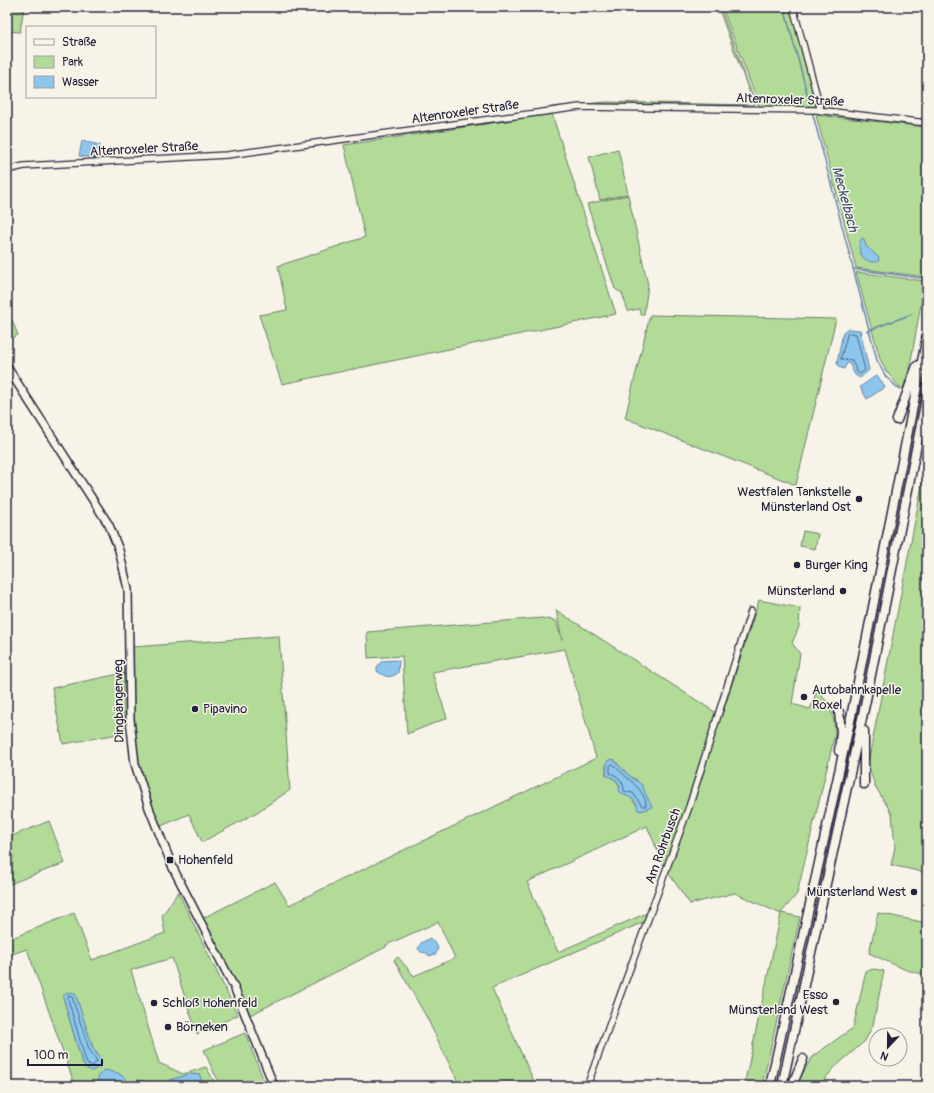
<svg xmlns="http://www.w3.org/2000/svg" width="934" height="1093" viewBox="0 0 934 1093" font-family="Pangolin,sans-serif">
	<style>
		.green { fill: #b2db98; stroke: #6a7e6a; fill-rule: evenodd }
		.water { fill: #8cc6ec; stroke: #6284a5 }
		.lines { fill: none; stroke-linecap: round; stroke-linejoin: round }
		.shore { stroke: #4c6482; stroke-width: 1 }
		.stream { stroke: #6284a5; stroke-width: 1.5 }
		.minor-casing { stroke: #22223b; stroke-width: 8 }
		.major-casing { stroke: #22223b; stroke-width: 10 }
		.highway-casing { stroke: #22223b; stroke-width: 11 }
		.minor { stroke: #f7f3e8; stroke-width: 5.5 }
		.major { stroke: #f7f3e8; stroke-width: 7 }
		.highway { stroke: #f7f3e8; stroke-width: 8 }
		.poi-dot { fill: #22223b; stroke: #f7f3e8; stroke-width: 1.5 }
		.labels { text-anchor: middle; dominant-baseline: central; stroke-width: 3; stroke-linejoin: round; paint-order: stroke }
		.street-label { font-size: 13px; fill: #22223b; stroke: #f7f3e8 }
		.poi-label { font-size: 13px; fill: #22223b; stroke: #f7f3e8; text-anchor: start }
		.water-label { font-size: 14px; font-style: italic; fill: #425370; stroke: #f7f3e8 }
	</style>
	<rect width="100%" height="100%" fill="#f7f3e8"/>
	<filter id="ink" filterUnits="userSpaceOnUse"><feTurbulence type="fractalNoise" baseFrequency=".025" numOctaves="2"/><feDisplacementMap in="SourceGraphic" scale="8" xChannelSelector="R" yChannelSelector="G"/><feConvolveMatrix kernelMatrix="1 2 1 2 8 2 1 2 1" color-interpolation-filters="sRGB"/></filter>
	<g filter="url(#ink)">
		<path class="green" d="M7,7H24L20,32L7,31Z
			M718,7H720L755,102L753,108L604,104L553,109L551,107L606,102L754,105Z
			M722,7H791L817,107L760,108Z
			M552,114L616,314L282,384L259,315L287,310L278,266L365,237L344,145Z
			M816,115L927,127L926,277L856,268Z
			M618,149L628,194L600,200L589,157Z
			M628,195L648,285L644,314L641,315L639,309L628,311L622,293L615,289L587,204Z
			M856,272L925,281L910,366L903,389L900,388L886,371L880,359Z
			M7,308L18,335L7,340Z
			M650,315L836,319L796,485L625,418Z
			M927,459V873L891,865L895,847L892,814L875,786L868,764Z
			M803,531L818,534L815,549L800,546Z
			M759,600L800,608L799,627L792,643L800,654L792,704L810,709L817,691C831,703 834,716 835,734L797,894L781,913L800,917L762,1086H744L781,914L735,893L690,904L665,868L647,826L527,882L558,952L649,912L646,921L492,988L536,1086H460L427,1018L394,960L398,957L414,976L455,958L438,922L386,945V947L248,1016L201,919L275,882L289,905L596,758L565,649L432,672L447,718L407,734L402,656L368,658L367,632L542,618L556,621L562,640L556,610L718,714L722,715ZM614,759C621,768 627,776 637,780V806L630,796L624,795L616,780L606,775V765Z
			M279,636L290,790L254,814L202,842L189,814L159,827L137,765L134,734L132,647Z
			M124,673V733L63,744L52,688Z
			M49,821L65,863L7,885V838Z
			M178,892L238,1015L197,1034L172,958L131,970L159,1063L183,1074L206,1067L217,1086H192L198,1085L195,1074L170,1080L166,1086L138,1080L131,1086H125L127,1080L118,1073L97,1083L102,1086H75L27,949L7,956V940L74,913L92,960L165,933L162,916ZM75,994L93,1048L99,1056L82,1062L63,997Z
			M878,913L927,923V975L906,970L869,953Z
			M874,969L884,971L873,1025L865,1041L834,1068L819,1086H795L813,1056L853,1028L866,971Z
			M245,1033L266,1086H222L214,1073L204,1050Z"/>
		<path class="water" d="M82,141L100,145L98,158L79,156Z
			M862,238L864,239L866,246L879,258L878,262C864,264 854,251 862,238Z
			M847,329L860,330L869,370L860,378L855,375L849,363H847L844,369L839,367L837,363L843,332Z
			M877,375L885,387L867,399L860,387Z
			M396,660L399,661L398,673C389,679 385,677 377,671V667L382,661Z
			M612,759L631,777L641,784L652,807L641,811L638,810C636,798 630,798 621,793L619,790L620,786L616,780L606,775L607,761Z
			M430,938L438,947L436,954L429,956L427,953L421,952L418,949L421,943Z
			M70,992L75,993L93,1048L102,1062L100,1066L92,1071L86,1068L82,1062L63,997L65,994Z
			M104,1070L118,1073L127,1080L125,1086H102L97,1083L99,1075Z
			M190,1074L200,1075L201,1079L198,1085L166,1086L170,1080Z"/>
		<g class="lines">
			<path class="shore" d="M848,333L856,334L865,370L860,374L857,372L852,360L841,359Z
				M613,764C623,776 647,790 646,806H642L633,793L624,791C624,782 619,776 610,773V766Z
				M69,996L72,997L89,1049L97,1061L93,1066L88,1065L86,1061L68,999Z"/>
			<path class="stream" d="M784,7L811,108
				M812,111L877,360L886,377L899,389
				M853,269L921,278
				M867,331L912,314
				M860,333L862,332"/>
			<defs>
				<path id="minor" d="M793,7L821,111
					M7,170L24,166L227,155L580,107L817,110L927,123
					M587,1086L689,807L751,611"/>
				<path id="major" d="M7,367L109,525L119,550L128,589L130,719L135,764L149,808L173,868L234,987L274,1086"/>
				<path id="highway" d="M897,420L917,366
					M839,712L841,732L839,751
					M864,784V731
					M770,1086L851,717L927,336
					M782,1086L866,700L927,394
					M792,1086L803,1059"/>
			</defs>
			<use href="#minor" class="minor-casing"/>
			<use href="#major" class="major-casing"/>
			<use href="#highway" class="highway-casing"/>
			<use href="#minor" class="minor"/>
			<use href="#major" class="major"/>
			<use href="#highway" class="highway"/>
		</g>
	</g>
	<g class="poi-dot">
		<circle cx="859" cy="499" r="4"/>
		<circle cx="797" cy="565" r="4"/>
		<circle cx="843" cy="591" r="4"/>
		<circle cx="804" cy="697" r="4"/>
		<circle cx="195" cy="709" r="4"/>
		<rect x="166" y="856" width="8" height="8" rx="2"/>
		<circle cx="914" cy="892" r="4"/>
		<circle cx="836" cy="1002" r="4"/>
		<circle cx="154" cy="1003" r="4"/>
		<circle cx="168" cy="1027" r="4"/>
	</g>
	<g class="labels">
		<g class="street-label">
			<text transform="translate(790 100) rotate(2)">Altenroxeler Straße</text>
			<text transform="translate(465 112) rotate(-8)">Altenroxeler Straße</text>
			<text transform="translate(144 149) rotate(-3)">Altenroxeler Straße</text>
			<text transform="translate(119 701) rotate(-91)">Dingbängerweg</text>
			<text transform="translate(663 846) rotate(-70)">Am Rohrbusch</text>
		</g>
		<g class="poi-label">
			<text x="851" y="492" text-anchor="end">Westfalen Tankstelle<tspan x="851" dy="15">Münsterland Ost</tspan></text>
			<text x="805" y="565">Burger King</text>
			<text x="835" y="591" text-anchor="end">Münsterland</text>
			<text x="812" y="690">Autobahnkapelle<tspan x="812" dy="15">Roxel</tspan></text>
			<text x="203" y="709">Pipavino</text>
			<text x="178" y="860">Hohenfeld</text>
			<text x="906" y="892" text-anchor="end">Münsterland West</text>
			<text x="828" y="995" text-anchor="end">Esso<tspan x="828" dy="15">Münsterland West</tspan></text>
			<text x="162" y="1003">Schloß Hohenfeld</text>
			<text x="176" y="1027">Börneken</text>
		</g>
		<g class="water-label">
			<text transform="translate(845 199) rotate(75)">Meckelbach</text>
		</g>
	</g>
	<rect width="934" height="1093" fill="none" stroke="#f7f3e8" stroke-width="24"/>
	<rect x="12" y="12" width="910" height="1069" fill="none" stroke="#22223b" stroke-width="1.5" filter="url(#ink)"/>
	<rect x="26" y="26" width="130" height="72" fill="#f7f3e8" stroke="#a29fa3"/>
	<rect x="34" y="39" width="20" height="6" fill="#f7f3e8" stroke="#a29fa3"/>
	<text x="62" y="46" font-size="12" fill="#22223b">Straße</text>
	<rect x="34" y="56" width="20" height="12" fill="#b2db98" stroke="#a29fa3"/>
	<text x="62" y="66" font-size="12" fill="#22223b">Park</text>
	<rect x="34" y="76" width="20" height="12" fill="#8cc6ec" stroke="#a29fa3"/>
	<text x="62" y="86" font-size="12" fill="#22223b">Wasser</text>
	<g transform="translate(888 1047) rotate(202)"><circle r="19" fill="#f7f3e8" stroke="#a29fa3"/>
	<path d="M0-3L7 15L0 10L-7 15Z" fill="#22223b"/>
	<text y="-6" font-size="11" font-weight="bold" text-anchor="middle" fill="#22223b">N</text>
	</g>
	<path d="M28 1059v6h74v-6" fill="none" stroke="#22223b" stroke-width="2"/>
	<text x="34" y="1059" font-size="12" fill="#22223b" stroke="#f7f3e8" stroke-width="3" paint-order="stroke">100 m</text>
</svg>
